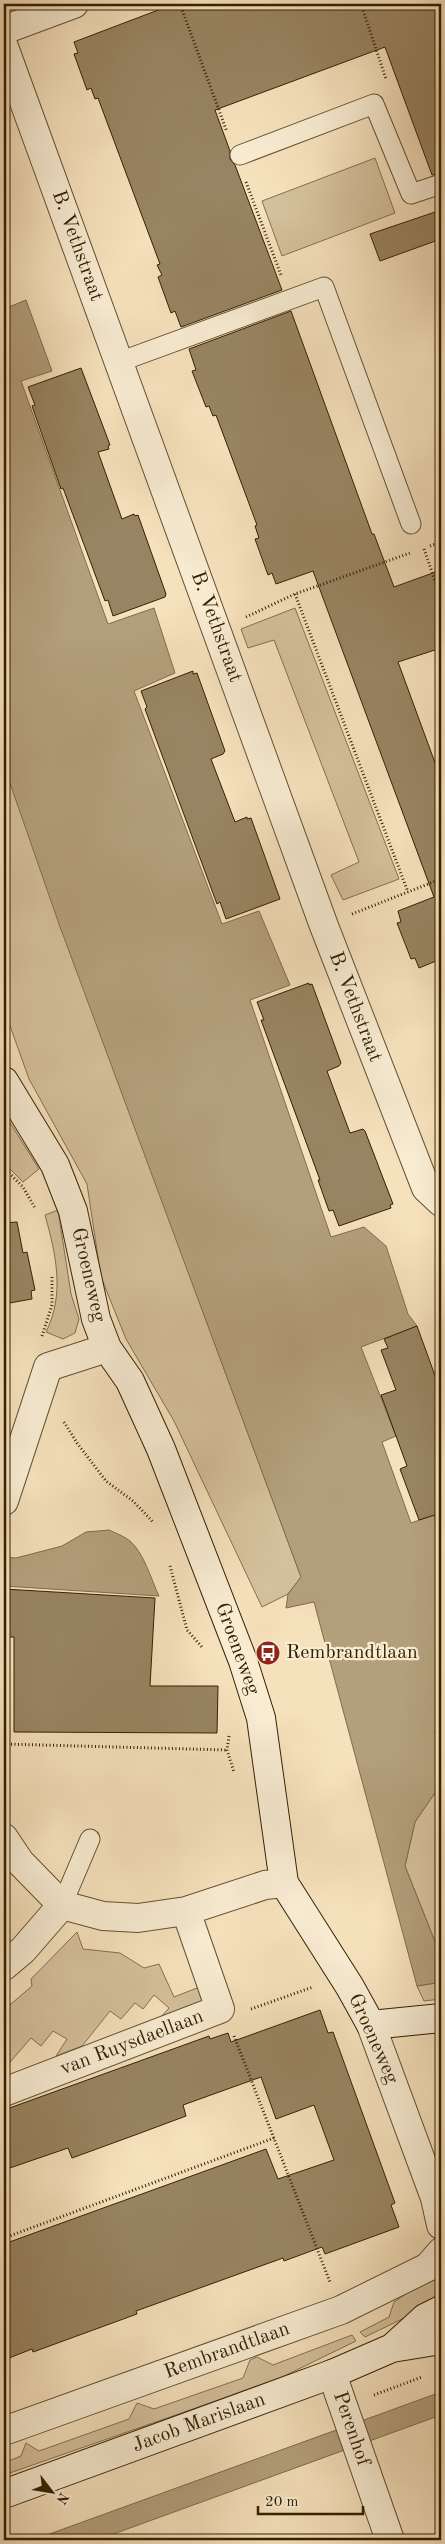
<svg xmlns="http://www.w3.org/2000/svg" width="445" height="2544" viewBox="0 0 445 2544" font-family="'Old Standard TT',serif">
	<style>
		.green { fill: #d4c09c; stroke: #84704e }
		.water { fill: #b39f7c; stroke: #806c4b }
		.building { fill: #988462; stroke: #342001 }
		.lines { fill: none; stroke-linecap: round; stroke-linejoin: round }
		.lane-casing { stroke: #645030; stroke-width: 21 }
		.street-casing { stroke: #645030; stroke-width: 30 }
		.secondary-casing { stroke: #342001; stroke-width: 30 }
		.path { stroke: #342001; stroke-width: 3; stroke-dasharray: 1 2.5; stroke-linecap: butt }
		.lane { stroke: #f8ecd3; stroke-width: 19 }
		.street { stroke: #f8ecd3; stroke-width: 28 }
		.secondary { stroke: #f8ecd3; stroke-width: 28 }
		.labels { text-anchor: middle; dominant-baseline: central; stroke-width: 4.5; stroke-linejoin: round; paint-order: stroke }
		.street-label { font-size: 20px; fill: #342001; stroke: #f8ecd3 }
		.poi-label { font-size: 20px; fill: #342001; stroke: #f8ecd3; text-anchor: start }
	</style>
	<rect width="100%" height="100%" fill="#f5e1bc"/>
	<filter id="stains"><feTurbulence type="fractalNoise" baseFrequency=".004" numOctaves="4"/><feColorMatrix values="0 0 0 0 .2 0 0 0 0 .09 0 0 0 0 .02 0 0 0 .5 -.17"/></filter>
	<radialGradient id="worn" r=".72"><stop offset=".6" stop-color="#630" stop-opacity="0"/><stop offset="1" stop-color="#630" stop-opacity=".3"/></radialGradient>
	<path class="green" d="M375,158L395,213L282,256L262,201Z
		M295,608L399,879L343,900L331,875L359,862L274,640L248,648L241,629Z
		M4,760L180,1249L301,1577L288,1594L262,1607L174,1421L126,1339L101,1277L87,1184L29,1079L4,1009Z
		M4,1113L39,1169L23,1182L4,1163Z
		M58,1210L71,1294L79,1319L75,1333L63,1339L46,1332C65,1294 56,1254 45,1215Z
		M441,1784V1957L405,1866L415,1822Z
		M77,1932L83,1949L120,1953L144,1968L159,1964L174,1997L202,1986L203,2000L197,2007L159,2019L169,2008L154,1995L143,2009L135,2003L121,2019L110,2011L82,2046L56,2056L67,2039L53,2031L41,2046L31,2038L4,2069V2010L32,1986L31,1979Z
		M441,1979V1999L424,2001L417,1986L436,1983Z
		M441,2270V2300L365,2337L360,2332L389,2317L394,2302Z
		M352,2335L356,2341L276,2380L4,2475V2463L21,2456L26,2443L39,2451L129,2419L137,2403L154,2409L243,2378L250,2360L257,2357L273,2365Z"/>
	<path class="water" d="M26,300L52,371L21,381L108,624L154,608L175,673L134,691L222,924L259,911L290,985L250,1000L331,1237L364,1227L386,1246L408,1314L417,1326L361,1347L396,1436L382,1442L411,1523L434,1515L436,1520L441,1518V1727L434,1732L441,1739V1784L415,1822L405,1866L441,1957V1979L436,1983L417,1986L314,1602L286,1608L288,1594L301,1577L59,924L4,766V309Z
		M109,1530C115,1533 124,1536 130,1541C144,1553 151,1579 159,1596L4,1586V1557L16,1558L62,1546L86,1532Z
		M441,2392V2415L97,2540H33Z"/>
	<path class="building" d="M174,4H441V173L432,175L385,47L215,110L230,151V159L235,165L282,290L181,327L175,311L171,313L158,277L162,275L157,265L160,264L98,98L95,99L91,88L87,90L74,54L78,53L74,42Z
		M441,210V239L380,261L370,234Z
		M291,311L372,534H374L394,587L441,570V648L398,662L441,779V959L419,968L415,958L411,959L397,923L401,922L398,911L434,897L313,571L276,584L272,573L268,575L255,539L259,538L255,526L257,525L216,415L213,416L209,406L206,407L192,371L196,370L189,349Z
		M81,368L110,445L108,446L109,449L98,452L122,519L134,514L135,516L138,515L166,594L165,597L113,616L108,600L105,601L63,488L61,489L32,406L35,405L28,387Z
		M193,671V674L197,673L225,751L223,754L211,759L235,822L247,817V819L251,818L280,899L226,919L220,902L217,904L145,709L147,707L141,691Z
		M309,983V985L312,984L341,1063L339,1066L327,1071L350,1133L363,1129L365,1131L393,1204L390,1205L391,1208L339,1226L333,1210L329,1211L318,1180H320L261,1020H264L257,1002Z
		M17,1222L23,1253L27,1252L35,1290L31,1291L32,1299L4,1304V1223Z
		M417,1326L441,1392V1513L419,1520L400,1469L407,1466L381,1395L396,1390L381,1350L388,1348L384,1339Z
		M4,1589L155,1598L150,1686H218L217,1733L14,1732V1637H4Z
		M320,2010L328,2033L333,2032L395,2203L391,2205L399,2227L325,2254L322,2247L284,2261L283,2258L136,2311L137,2314L33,2352L32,2349L4,2360V2244L266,2149L278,2179L334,2160L314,2105L276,2119L261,2077L183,2105L186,2116L135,2135L72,2158L68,2148L4,2170V2110L209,2036L210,2039L228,2033L231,2042Z"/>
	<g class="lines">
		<defs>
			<path id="lane" d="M240,155L374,104L411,194L441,184
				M119,362L324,287L411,524
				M62,1905L90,1839"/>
			<path id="street" d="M4,30L74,4
				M4,47L324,926L426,1188L441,1202
				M4,1501L48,1367L107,1348
				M4,1838L20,1862L62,1905
				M4,1966L23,1950L62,1905L103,1916L138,1918L186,1911L265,1885L284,1883
				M371,2025L435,2198L441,2225
				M4,2092L220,2009L186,1911
				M332,2374L390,2540
				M4,2431L341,2310L428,2267L441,2252"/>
			<path id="secondary" d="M4,1081L55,1165L73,1211L96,1319L107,1348L130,1381L161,1449L243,1661L261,1718L284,1883L350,1987L371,2025L441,2018
				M392,2348L425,2318L441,2310
				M4,2494L332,2374L392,2348L441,2340"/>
		</defs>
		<use href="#lane" class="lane-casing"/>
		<use href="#street" class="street-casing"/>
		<use href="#secondary" class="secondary-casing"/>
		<path class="path" d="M180,4L227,132
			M361,4L386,79
			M246,182L281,275
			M430,546L441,542
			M424,549L441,598
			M295,594L408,892
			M246,617L295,594L410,553
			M352,914L441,879
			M4,1168L23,1187L35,1208
			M42,1336L52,1305V1276
			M64,1422L77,1443L106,1481L133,1501L154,1523
			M170,1566L187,1630L202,1647
			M229,1736L227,1750L234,1772
			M4,1744L227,1750
			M251,2009L313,1987
			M234,2036L330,2282
			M4,2238L274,2138
			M374,2395L422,2377"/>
		<use href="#lane" class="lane"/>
		<use href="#street" class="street"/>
		<use href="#secondary" class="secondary"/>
	</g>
	<defs>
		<symbol id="bus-disc" viewBox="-11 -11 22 22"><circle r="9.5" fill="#8f2418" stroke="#f8ecd3"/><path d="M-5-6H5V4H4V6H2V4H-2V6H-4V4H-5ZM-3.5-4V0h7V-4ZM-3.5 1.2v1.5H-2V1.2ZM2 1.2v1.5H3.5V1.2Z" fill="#fff"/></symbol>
	</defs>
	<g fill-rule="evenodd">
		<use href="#bus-disc" x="254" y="1639" width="28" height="28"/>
	</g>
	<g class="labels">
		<g class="street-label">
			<text transform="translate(77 246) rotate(70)">B. Vethstraat</text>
			<text transform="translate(216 627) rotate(70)">B. Vethstraat</text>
			<text transform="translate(355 1007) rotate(69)">B. Vethstraat</text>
			<text transform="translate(88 1275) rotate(77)">Groeneweg</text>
			<text transform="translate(237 1649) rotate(70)">Groeneweg</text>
			<text transform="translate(373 2039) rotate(66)">Groeneweg</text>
			<text transform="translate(132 2043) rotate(-21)">van Ruysdaellaan</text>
			<text transform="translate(227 2351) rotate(-20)">Rembrandtlaan</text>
			<text transform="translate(199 2423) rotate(-20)">Jacob Marislaan</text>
			<text transform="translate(351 2429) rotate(71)">Perenhof</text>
		</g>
		<g class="poi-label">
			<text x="286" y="1653">Rembrandtlaan</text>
		</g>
	</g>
	<rect width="445" height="2544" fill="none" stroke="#f5e1bc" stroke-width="20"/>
	<rect x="5" y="5" width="435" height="2534" fill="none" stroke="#342001" stroke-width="2.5"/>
	<rect x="10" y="10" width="425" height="2524" fill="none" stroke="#342001"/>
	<g transform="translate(52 2492) rotate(121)" stroke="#f8ecd3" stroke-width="4" paint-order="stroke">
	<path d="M0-4L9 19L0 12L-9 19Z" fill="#342001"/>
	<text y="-8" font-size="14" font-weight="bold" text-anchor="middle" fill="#342001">N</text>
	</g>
	<path d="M258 2506v8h105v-8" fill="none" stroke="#342001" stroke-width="2.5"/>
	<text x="265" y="2506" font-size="15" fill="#342001" stroke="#f8ecd3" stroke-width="4" paint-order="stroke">20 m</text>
	<rect width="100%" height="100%" filter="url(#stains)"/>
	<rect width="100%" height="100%" fill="url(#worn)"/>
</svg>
